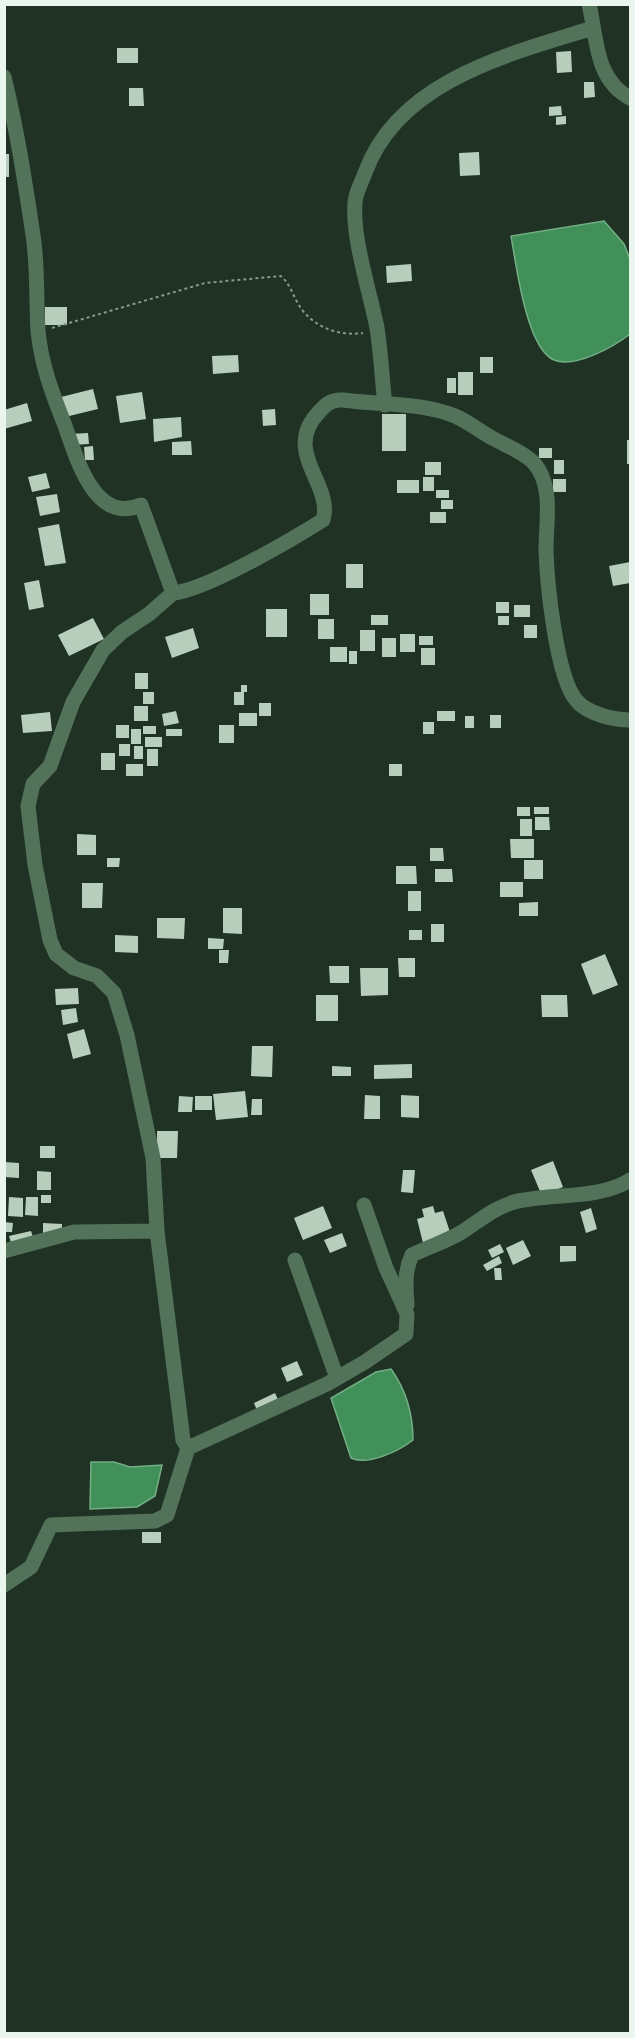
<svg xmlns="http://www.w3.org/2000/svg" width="635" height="2038" viewBox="0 0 635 2038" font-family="'Titillium Web',sans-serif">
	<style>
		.water { fill: #419059; stroke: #74af85; stroke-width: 1.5 }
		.building { fill: #b7cebc }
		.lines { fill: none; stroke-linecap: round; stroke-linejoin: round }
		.path { stroke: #88988c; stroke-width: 2; stroke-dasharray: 3 3; stroke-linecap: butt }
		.minor { stroke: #53725a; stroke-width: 15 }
	</style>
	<rect width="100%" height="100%" fill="#1f3224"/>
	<path class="water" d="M604,221L624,244L630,259V334C615,346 574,369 554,360C526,348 516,263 511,236Z
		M391,1369C406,1390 413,1415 413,1440C399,1451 368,1466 351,1458L331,1398L376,1372Z
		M91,1462H114L130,1467L162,1465L155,1496L137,1507L90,1509Z"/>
	<path class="building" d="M117,48H138V63H117Z
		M571,51L572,72L557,73L556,52Z
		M584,82H594L595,97L584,98Z
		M129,88H143L144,106H129Z
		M561,106L562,115L549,116V107Z
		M566,116V124L556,125V117Z
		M479,152L480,175L460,176L459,153Z
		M4,154H9V177H4Z
		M411,264L412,281L387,283L386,266Z
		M45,307H67V325H45Z
		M238,355L239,372L213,374L212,356Z
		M480,357H493V373H480Z
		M458,372H473V395H458Z
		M447,378H456V393H447Z
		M93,389L98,409L65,417L61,397Z
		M142,392L146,419L120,423L116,396Z
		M27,403L32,421L4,429V410Z
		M275,409L276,425L263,426L262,410Z
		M382,414H406V451H382Z
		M181,417L182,437L154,442L153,419Z
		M88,433L89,444L71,445L70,434Z
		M627,440H630V464H627Z
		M191,441L192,455H172V442Z
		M93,446L94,460H85L84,447Z
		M539,448H552V458H539Z
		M554,460H564V474H554Z
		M425,462H441V475H425Z
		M46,473L50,488L32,492L28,477Z
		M423,477H434V491H423Z
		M553,479H566V492H553Z
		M397,480H419V493H397Z
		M436,490H449V498H436Z
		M57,494L60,512L40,516L36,497Z
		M441,500H453V509H441Z
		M430,512H446V523H430Z
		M59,524L66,563L45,566L38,528Z
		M630,562V583L613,586L609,566Z
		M346,564H363V588H346Z
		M39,580L44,607L29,610L24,583Z
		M310,594H329V615H310Z
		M496,602H509V613H496Z
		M514,605H530V617H514Z
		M266,609H287V637H266Z
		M371,615H388V625H371Z
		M498,616H509V625H498Z
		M93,618L104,639L69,656L58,635Z
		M318,619H334V639H318Z
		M524,625H537V638H524Z
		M193,628L199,648L172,658L165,637Z
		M360,630H375V651H360Z
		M400,634H415V652H400Z
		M419,636H433V645H419Z
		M382,638H396V657H382Z
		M330,647H347V662H330Z
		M421,648H435V665H421Z
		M349,651H357V664H349Z
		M135,673H148V689H135Z
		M241,685H247V692H244V705H234V692H241Z
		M143,692H154V704H143Z
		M259,703H271V716H259Z
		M134,706H148V721H134Z
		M176,711L179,723L164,726L162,714Z
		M437,711H455V721H437Z
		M50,712L52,731L23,733L21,715Z
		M239,713H257V726H239Z
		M490,715H501V728H490Z
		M465,716H474V728H465Z
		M423,722H434V734H423Z
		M116,725H129V738H116Z
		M219,725H234V743H219Z
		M143,726H156V734H143Z
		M131,729H141V744H131Z
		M166,729H182V736H166Z
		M145,737H162V747H145Z
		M119,744H130V756H119Z
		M134,746H143V759H134Z
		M147,749H158V766H147Z
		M101,753H115V770H101Z
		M126,764H143V776H126Z
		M389,764H402V776H389Z
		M517,807H530V816H517Z
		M534,807H549V814H534Z
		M535,817H549L550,830H535Z
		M520,819H532V836H520Z
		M77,834L96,835V855H77Z
		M510,839H534V858H511Z
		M430,848H443L444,861H430Z
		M107,858H120L119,867H107Z
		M524,860H543V879H524Z
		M396,866H416L417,884H396Z
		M435,869H452L453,882H435Z
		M500,882H523V897H500Z
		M82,883H103L102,908H82Z
		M408,891H421V911H408Z
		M538,902V916H519V903Z
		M223,908H242V934L223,933Z
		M157,918H185L184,939L157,938Z
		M431,924H444V942H431Z
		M409,930H422V940H409Z
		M115,935L138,936V953L115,952Z
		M208,938L224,939L223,949H208Z
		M219,950H229L228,963H219Z
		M605,954L618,985L593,995L581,964Z
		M398,958H415V977H399Z
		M329,966H349V983H330Z
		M360,968H388V995L361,996Z
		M78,988L79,1004L56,1005L55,989Z
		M316,995H338V1021H316Z
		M541,995H567L568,1017H542Z
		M76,1008L78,1022L63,1025L61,1010Z
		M84,1029L91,1054L73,1059L67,1034Z
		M252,1046H273L272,1077L251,1076Z
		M412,1064V1078L374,1079V1065Z
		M332,1066L351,1067V1076H332Z
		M245,1091L248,1117L216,1120L213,1094Z
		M365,1095L380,1096V1119H364Z
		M401,1095L419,1096V1118L401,1117Z
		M179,1096L193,1097L192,1112H178Z
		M195,1096H212V1110H195Z
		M252,1099H262V1115H251Z
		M157,1131H178L177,1158H157Z
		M40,1146H55V1158H40Z
		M553,1161L563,1187L542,1196L531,1170Z
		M4,1162L19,1163V1178L4,1177Z
		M403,1170H415L413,1193L401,1192Z
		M37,1171L51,1172V1190H37Z
		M41,1195H51V1203H41Z
		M9,1197L23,1198V1217L8,1216Z
		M26,1197H38V1216L25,1215Z
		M323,1206L332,1228L303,1240L294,1218Z
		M433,1206L435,1213L443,1211L451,1235L423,1243L417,1219L424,1217L422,1209Z
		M591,1208L597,1229L586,1233L580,1212Z
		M4,1222L13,1223L12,1232H4Z
		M43,1223L62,1224V1235L43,1234Z
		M31,1231L34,1240L12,1246L9,1236Z
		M342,1233L347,1246L330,1253L324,1240Z
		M523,1240L531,1256L513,1265L506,1248Z
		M500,1244L504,1252L492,1258L488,1250Z
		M560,1246H576V1261L560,1262Z
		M499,1256L502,1263L487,1271L483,1265Z
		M494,1268H501L502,1280H495Z
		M297,1361L303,1375L287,1382L281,1368Z
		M275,1393L280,1404L258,1413L254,1403Z
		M142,1532H161V1543H142Z"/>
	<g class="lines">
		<path class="path" d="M52,328L205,283L281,276C292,286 294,300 303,311C318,329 340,336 363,333"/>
		<path class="minor" d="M589,4C597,38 595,80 630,98
			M4,77C17,129 25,182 33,235C38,267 36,299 38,331C41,363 52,393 64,423C76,455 93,525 141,505L173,593L149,614L122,632L103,650L73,702L50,766L33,784L28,806L35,865L50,940L56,954L74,968L97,976L114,993L127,1035L153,1158L157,1231L183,1440L188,1448L167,1515L155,1521L51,1525L31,1567L4,1585
			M385,405C382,379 381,353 377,328C370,292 352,238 355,203C355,193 362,182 365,173C398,81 509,54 593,28
			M173,593C204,591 293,539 323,520C334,484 281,452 319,412C326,404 332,399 343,400C379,405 420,402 455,416C469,422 481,432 494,439C507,446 523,452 533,462C554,484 546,522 546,550C547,582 556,676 576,700C587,714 614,720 630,720
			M4,1251L74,1232L157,1231
			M295,1260L337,1378
			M407,1305C406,1286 404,1272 412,1255C428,1247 447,1241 462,1232C479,1221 494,1208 514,1202C549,1193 599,1200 630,1180
			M188,1448L327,1384L365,1362L406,1334L407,1314L386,1268L364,1205"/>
	</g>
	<rect width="635" height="2038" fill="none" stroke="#eaf6ed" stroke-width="12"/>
</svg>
